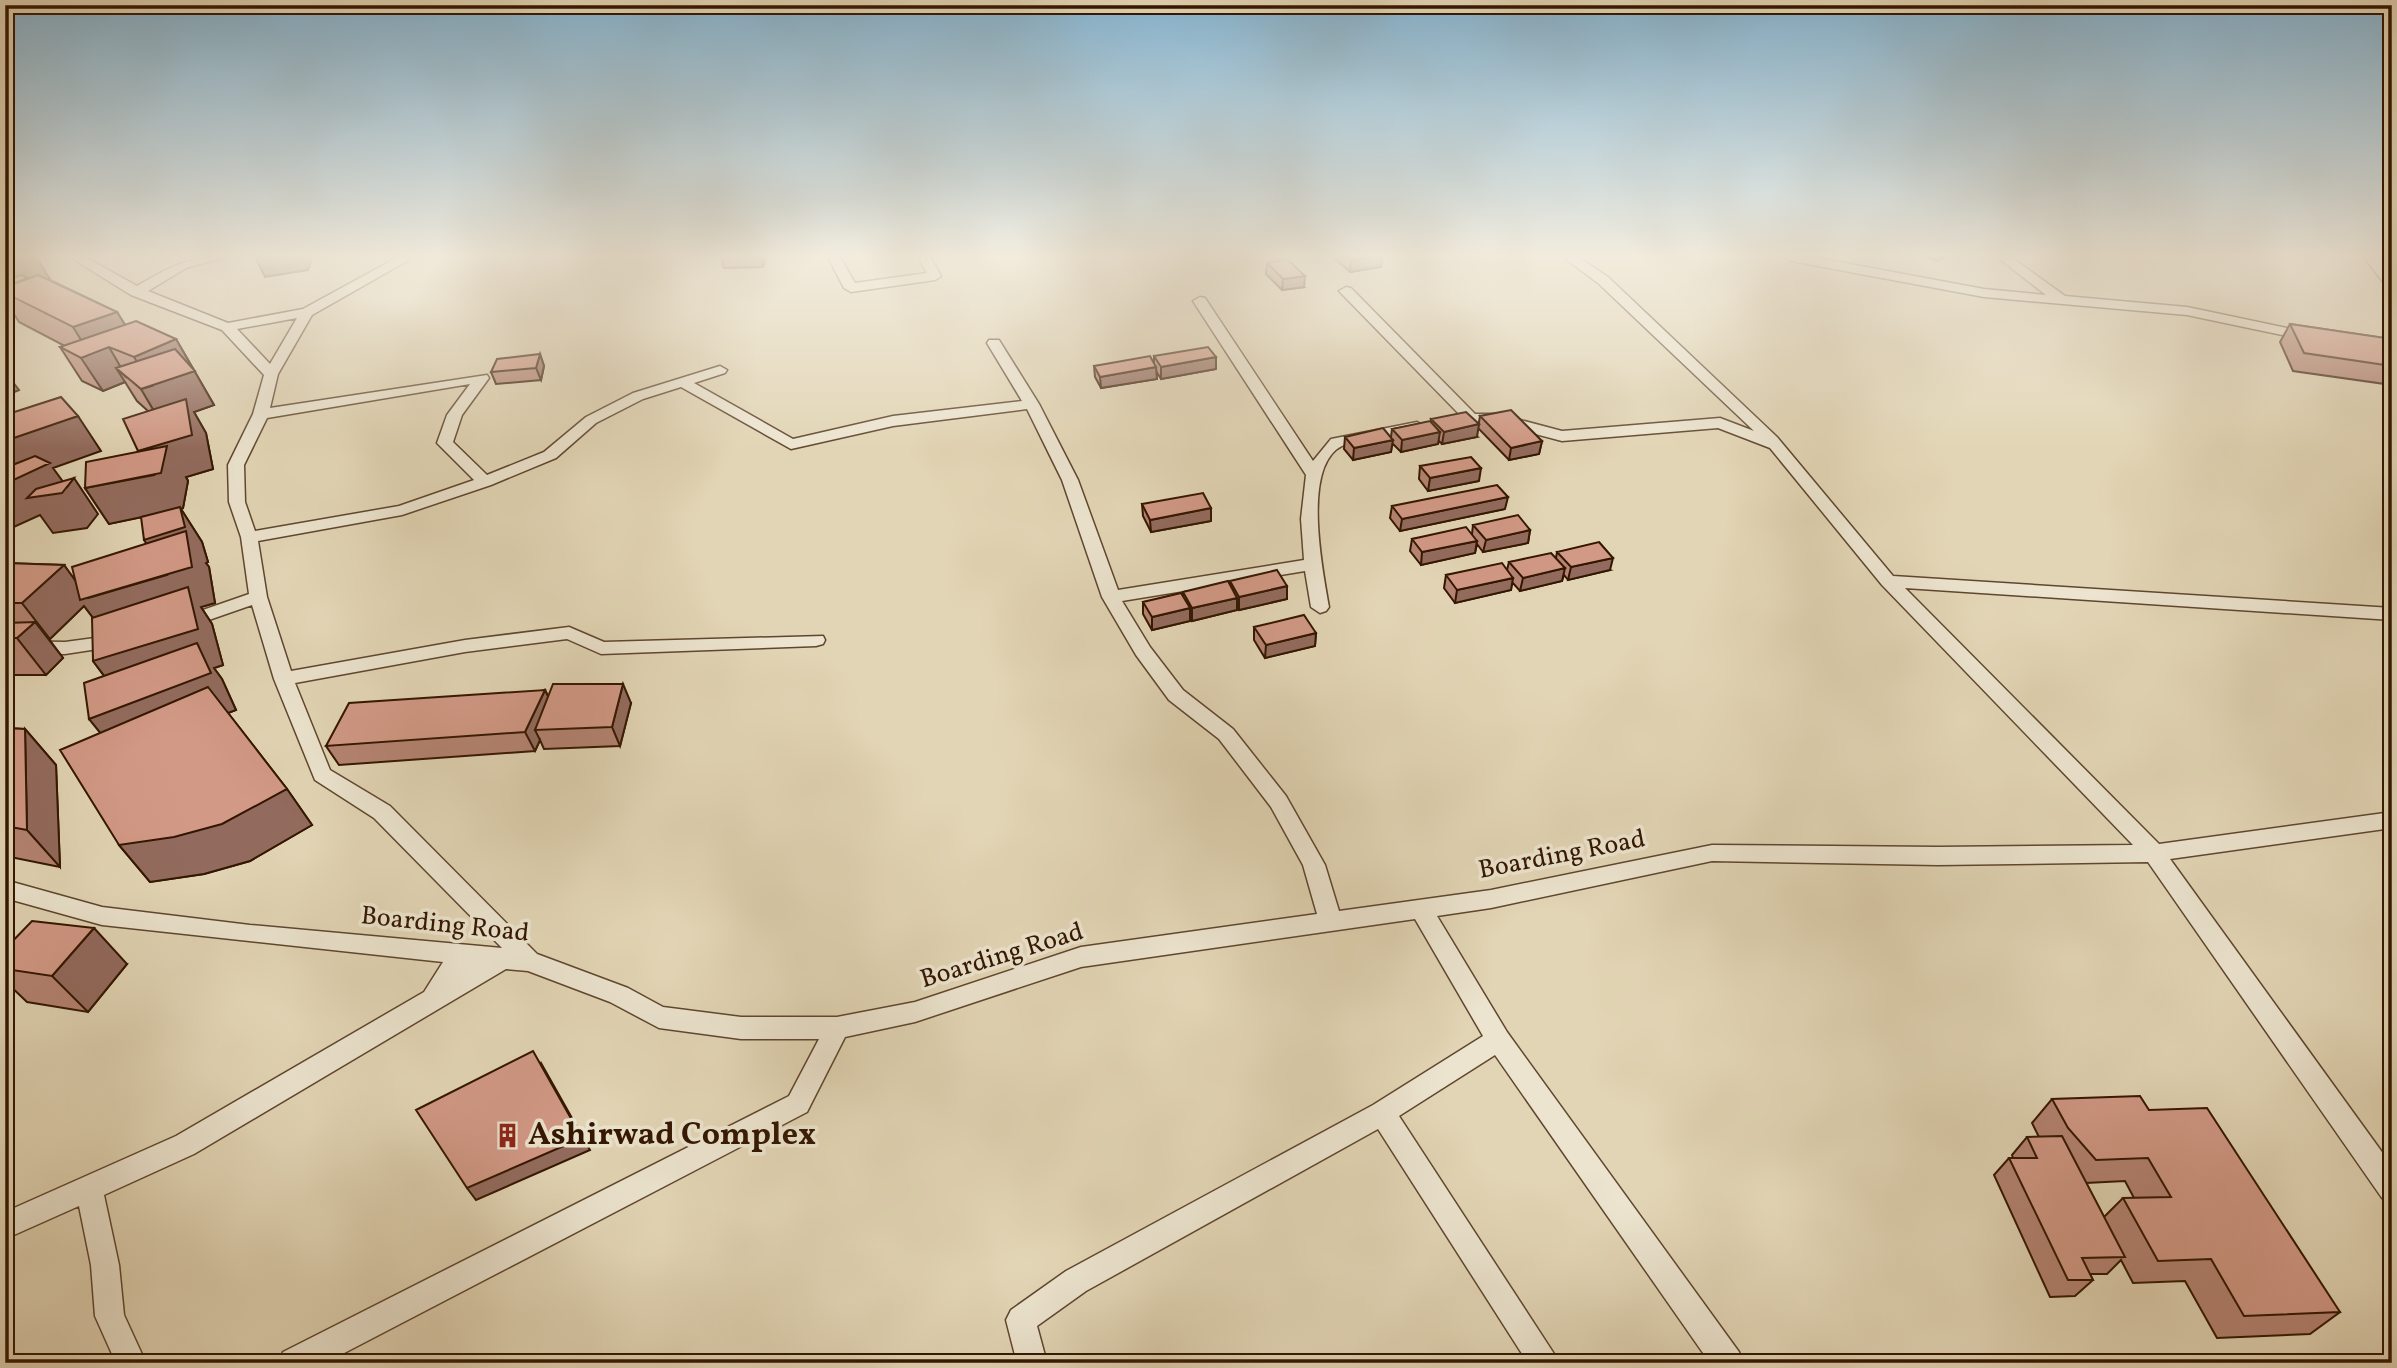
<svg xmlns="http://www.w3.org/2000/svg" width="2397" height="1368" viewBox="0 0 2397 1368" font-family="Vollkorn,serif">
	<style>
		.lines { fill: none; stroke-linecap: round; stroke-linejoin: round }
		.minor-casing { stroke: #5f462e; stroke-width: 3 }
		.minor { fill: #ece4cf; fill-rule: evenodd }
		.wall { fill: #b58473; stroke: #331601; stroke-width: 2; fill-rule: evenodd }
		.shaded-wall { fill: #936b5e; stroke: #331601; stroke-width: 2 }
		.building { fill: #d29986; stroke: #331601; stroke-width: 2 }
		.labels { text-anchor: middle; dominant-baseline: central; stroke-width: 7; stroke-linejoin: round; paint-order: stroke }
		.street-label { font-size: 26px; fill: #331601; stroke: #ece4cf }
		.near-poi-label { font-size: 32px; font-weight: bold; fill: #331601; stroke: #ece4cf; text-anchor: start }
	</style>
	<rect width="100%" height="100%" fill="#e2d5b5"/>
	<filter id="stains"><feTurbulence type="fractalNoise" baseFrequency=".00286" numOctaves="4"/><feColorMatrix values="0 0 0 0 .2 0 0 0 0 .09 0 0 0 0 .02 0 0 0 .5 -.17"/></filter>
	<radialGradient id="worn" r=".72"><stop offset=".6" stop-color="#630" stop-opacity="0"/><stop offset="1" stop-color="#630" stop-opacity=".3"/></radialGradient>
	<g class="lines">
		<defs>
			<path id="minor" d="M70,257H85L137,286C170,267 186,257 225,257L186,268L148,291L228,323L303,309L398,257H414L312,315L278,374L270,408L487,375L489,378L462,415L453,442L487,475L544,452L586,417L633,393L720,366L727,370L725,373L694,383L793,439L893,416L1022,401L987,343L989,340H999L1039,404L1078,480L1118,590L1304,560L1301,519L1306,475L1193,301L1200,297L1205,298L1313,461L1331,439L1417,422L1425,427L1417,432C1401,435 1353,440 1342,446C1301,466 1323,572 1329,607L1326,611L1320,613L1311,607L1305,571L1122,601L1150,647L1183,690L1233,729L1286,796L1325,865L1339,911L1491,890L1712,845L1938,847L2133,845L1882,585L1770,448L1718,428L1562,441L1498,424L1442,425L1439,422L1442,419L1460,415L1339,291L1346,287L1351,288L1475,414H1498L1562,431L1720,418L1754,431L1598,283L1563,257H1578L1608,277L1777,437L1893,576L2392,608V620L1905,588L2159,844L2392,812V828L2170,859L2392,1166V1202L2382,1198L2148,862L1938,865L1712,861L1491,908L1437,916L1507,1032L1739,1352L1743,1363H1710L1495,1055L1399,1116L1560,1363H1528L1378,1129L1086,1291L1037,1326L1047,1363H1017L1006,1320L1011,1310L1066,1271L1373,1105L1483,1036L1415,919L1081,967L915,1022L845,1037L807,1112L325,1363H279L283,1352L789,1096L819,1039H741L659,1028L610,1002L528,971L506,969L194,1154L104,1195L119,1265L124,1315L146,1363H116L95,1316L91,1265L79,1206L5,1239V1212L176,1136L424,992L443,962L102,925L5,898V880L102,907L250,925L502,948L374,818L315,780L274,679L252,605L183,629L174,623L177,619L249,594L241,537L229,502L228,465L253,414L264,375L222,330L131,295ZM297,318L270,364L237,329ZM470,384L447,415L437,443L474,480L399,506L255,531L245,502L244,465L267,418ZM681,387L791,449L893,426L1027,409L1062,480L1102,597L1136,655L1169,700L1219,739L1271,807L1303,865L1317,914L1081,947L915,1002L837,1017H741L663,1007L628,988L537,954L390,806L330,770L295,683L465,652L567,639L601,654L816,646L823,644L825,640L823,636L604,642L569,627L465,640L291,671L267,597L258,541L402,515L491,485L556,458L596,423L643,399Z
				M828,257H840L855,283L927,273L918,257H930L941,276L935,280L851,292L844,288Z
				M1785,257H1812L1984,289L2046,295L1997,257H2011L2065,296L2187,307L2311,333L2318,337L2311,341L2187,315L1984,297L1791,261Z
				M2364,257H2377L2392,275V288L2387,287Z
				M117,635L124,637L126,641L124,645L65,654L5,653V641L65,642Z"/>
		</defs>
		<use href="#minor" class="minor-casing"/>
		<use href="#minor" class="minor"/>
	</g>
	<path class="wall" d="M5,257H36L50,280L117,312L125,325L176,339L214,405L194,412L206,433L213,469L186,477L188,481L183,508L181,509L202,542L208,562L206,563L209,567L215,603L201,607L212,624L223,665L214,668L222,679L236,710L228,713L287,789L312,825L250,861L204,874L150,882L119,845L100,733L104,676L93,661V618L84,606L50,639H49L63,658L46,675H5V563L64,565L76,582L146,544L147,516L109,524L85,488L139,452L148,411L137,401L125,382L103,391L82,381L60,347L65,346L19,322L12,311L5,313Z
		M721,257H766L763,267L724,268Z
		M1333,257H1382L1381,267L1350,272Z
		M1926,257H1945L1937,261Z
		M1267,263L1304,287L1282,290L1266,274Z
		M2290,324L2392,339V385L2293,371L2280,342Z
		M540,354L544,366L541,380L496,384L491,372Z
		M1154,356L1216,369L1161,379L1156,371L1157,379L1101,388L1095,377L1094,366L1154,364Z
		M1480,416L1542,441L1539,454L1509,460L1478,428Z
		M1431,419L1477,437L1442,444L1439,441L1438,444L1401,452L1392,443L1391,452L1353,460L1344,449L1345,437H1391L1392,429L1431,422Z
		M1420,466L1479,481L1428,491L1419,479Z
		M1142,504L1211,521L1151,532L1143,516Z
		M1392,506L1505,509L1400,531L1390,518Z
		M1473,525L1530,530L1528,543L1483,552L1477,544L1475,553L1421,565L1410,551L1412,539L1472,534Z
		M1557,552L1610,570L1568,580L1564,575L1562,581L1520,591L1512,582L1511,590L1455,603L1444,588L1446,575L1507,570L1509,562L1556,558Z
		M1230,581L1287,586V599L1239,610L1237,607V610L1192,621L1190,618V621L1152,630L1143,614V602L1183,596V592L1229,584Z
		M1254,627L1316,633L1315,646L1265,658L1254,640Z
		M545,690L548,696L631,703L620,746L544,749L540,740L535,751L339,765L326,746Z
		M5,728L25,729L56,765L60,867L5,856Z
		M5,949L127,964L88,1012L27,1002L5,981Z
		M2052,1099L2149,1110L2340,1312L2310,1334L2217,1338L2185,1281L2133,1283L2121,1260L2107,1274H2090L2093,1280L2075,1296L2050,1297L1994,1175L2009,1158H2013L2012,1155L2027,1137H2039L2032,1123ZM2125,1181L2134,1198H2123L2104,1217L2086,1183Z"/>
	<path class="shaded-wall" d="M7,257H36L51,281L5,293V258Z
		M255,257H312L308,270L265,277Z
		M761,257H766L763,267Z
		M1372,257H1382L1381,267L1350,272L1351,261Z
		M1305,276L1304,287L1282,290L1283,279Z
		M5,301L12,311L5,313Z
		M117,312L137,344L109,347L127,378L116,368L125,382L103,391L81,358L90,354L73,327Z
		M176,339L214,405L194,412L206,433L213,469L186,477L188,481L183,508L181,509L202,542L208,562L206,563L209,567L215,603L201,607L212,624L223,665L214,668L222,679L236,710L118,755L89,719L121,698L93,661L107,636L84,606L50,639L22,603L64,565L88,598L167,575L144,540L180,509L109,524L85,488L154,475L138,451L161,423L141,389L152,386L134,357Z
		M540,354L544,366L541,380L536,368Z
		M1216,357V369L1161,379V367Z
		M1156,367L1157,379L1101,388L1100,377Z
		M5,373H6L19,390L5,396Z
		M78,416L101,451L53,468L67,487L74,478L98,514L87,528L53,533L40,515L5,531V437Z
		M1479,424L1477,437L1442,444L1444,432Z
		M1440,432L1438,444L1401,452L1402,440Z
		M1393,440L1391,452L1353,460L1354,448Z
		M1542,441L1539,454L1509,460L1511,448Z
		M1481,468L1479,481L1428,491L1430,478Z
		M1508,497L1505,509L1400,531L1402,519Z
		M1211,508V521L1151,532L1150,520Z
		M1530,530L1528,543L1483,552L1486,540Z
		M1477,541L1475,553L1421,565L1422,552Z
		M1613,558L1610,570L1568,580L1571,567Z
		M1565,568L1562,581L1520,591L1523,578Z
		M1513,578L1511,590L1455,603L1457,590Z
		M1287,586V599L1239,610V597Z
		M1237,598V610L1192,621V608Z
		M1190,608V621L1152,630V617Z
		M35,622L63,658L46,675L17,638Z
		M1316,633L1315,646L1265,658L1266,645Z
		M623,684L631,703L620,746L612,727Z
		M545,690L554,709L535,730L540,740L535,751L525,732Z
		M25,729L56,765L60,867L27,830Z
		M287,789L312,825L250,861L204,874L150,882L119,845Z
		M94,928L127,964L88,1012L52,976Z
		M541,1063L590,1150L476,1200L467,1188Z"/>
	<path class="building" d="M1347,257H1372L1351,261Z
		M1287,259L1305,276L1283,279L1267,263Z
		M21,275L28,278L5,287V281Z
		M38,275L117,312L73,327L5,293V287Z
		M136,321L176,339L134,357L109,347L81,358L60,347Z
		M2290,324L2392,339V366L2304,353Z
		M1208,347L1216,357L1161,367L1154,356Z
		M175,349L195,371L141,389L116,368Z
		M540,354L536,368L491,372L497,359Z
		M1150,356L1156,367L1100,377L1094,366Z
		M61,397L78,416L5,441V415Z
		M186,399L192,435L138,451L123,419Z
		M1511,410L1542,441L1511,448L1480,416Z
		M1466,412L1479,424L1444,432L1431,419Z
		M1430,421L1440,432L1402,440L1392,429Z
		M1383,428L1393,440L1354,448L1345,437Z
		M167,446L161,473L85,488L86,462Z
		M35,456L50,463L5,484V468Z
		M1471,457L1481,468L1430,478L1420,466Z
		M74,478L62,493L27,498L36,489Z
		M1497,485L1508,497L1402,519L1392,506Z
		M1203,493L1211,508L1150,520L1142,504Z
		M180,507L185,527L144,540L141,517Z
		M1518,515L1530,530L1486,540L1473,525Z
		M1466,527L1477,541L1422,552L1412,539Z
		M186,531L192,567L80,600L72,567Z
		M1599,542L1613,558L1571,567L1557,552Z
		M1551,553L1565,568L1523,578L1509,562Z
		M5,563L64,565L22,603H5Z
		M1502,563L1513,578L1457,590L1446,575Z
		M1277,570L1287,586L1239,597L1230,581Z
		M1228,581L1237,598L1192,608L1183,592Z
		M188,587L198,629L93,661L92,618Z
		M1181,593L1190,608L1152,617L1143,602Z
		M1304,615L1316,633L1266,645L1254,627Z
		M35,622L17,638H5V623Z
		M197,643L211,673L89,719L84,683Z
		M553,684H623L612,727L535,730Z
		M208,687L287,789L222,824L174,837L119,845L60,750Z
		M545,690L525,732L326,746L349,703Z
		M5,728L25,729L27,830L5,826Z
		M32,921L94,928L52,976L5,969V949Z
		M533,1051L582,1138L467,1188L416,1110Z
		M2140,1096L2149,1110L2207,1108L2340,1312L2244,1316L2211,1259L2158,1261L2123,1198L2171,1197L2148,1158L2096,1160L2068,1128L2052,1099Z
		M2062,1136L2125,1257L2082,1258L2093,1280H2068L2009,1158H2037L2027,1137Z"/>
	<linearGradient id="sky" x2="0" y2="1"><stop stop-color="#87b6d3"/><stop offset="0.57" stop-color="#f2ecde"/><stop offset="1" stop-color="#f2ecde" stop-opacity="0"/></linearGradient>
	<rect width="2397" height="449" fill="url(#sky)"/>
	<defs>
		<symbol id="building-bare" viewBox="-9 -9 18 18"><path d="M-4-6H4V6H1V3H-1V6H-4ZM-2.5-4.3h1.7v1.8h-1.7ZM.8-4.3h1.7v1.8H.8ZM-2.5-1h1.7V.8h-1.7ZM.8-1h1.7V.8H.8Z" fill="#8f2418" stroke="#ece4cf" stroke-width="2.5" paint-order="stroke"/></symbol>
	</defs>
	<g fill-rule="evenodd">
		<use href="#building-bare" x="490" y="1118" width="35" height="35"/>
	</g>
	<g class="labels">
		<g class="street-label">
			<text transform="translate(1562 855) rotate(-11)">Boarding Road</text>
			<text transform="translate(445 925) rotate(6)">Boarding Road</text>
			<text transform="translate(1002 956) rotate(-17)">Boarding Road</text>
		</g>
		<g class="near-poi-label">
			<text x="528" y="1136">Ashirwad Complex</text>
		</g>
	</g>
	<rect width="2397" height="1368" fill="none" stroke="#e2d5b5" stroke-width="28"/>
	<rect x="7" y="7" width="2383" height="1354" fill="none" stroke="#331601" stroke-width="3.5"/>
	<rect x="14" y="14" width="2369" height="1340" fill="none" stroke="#331601" stroke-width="2"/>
	<rect width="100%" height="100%" filter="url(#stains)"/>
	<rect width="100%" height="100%" fill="url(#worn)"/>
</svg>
